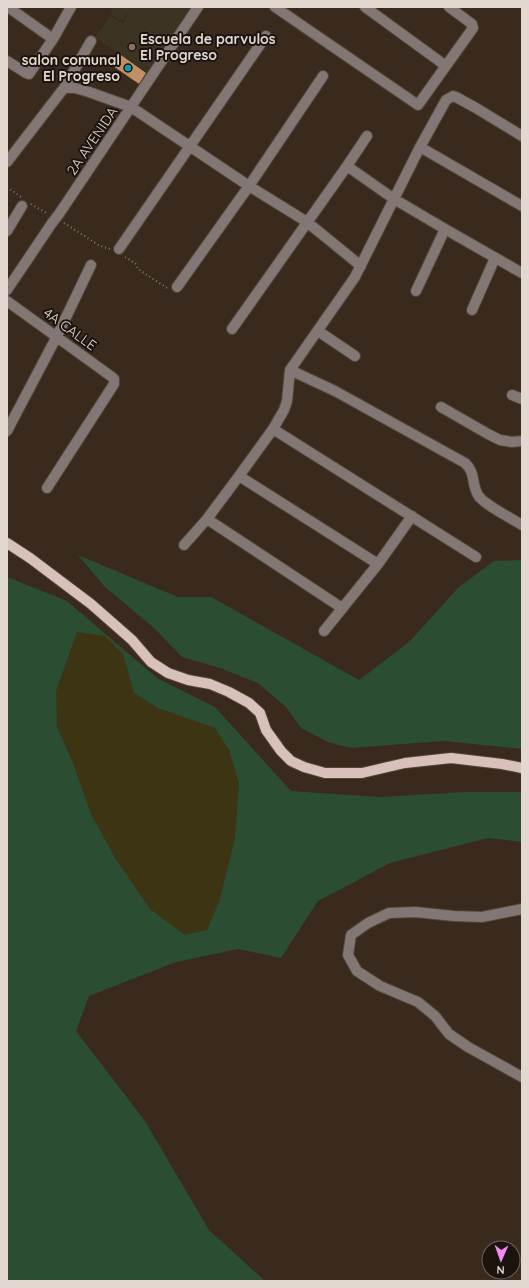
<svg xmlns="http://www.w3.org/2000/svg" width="529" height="1288" viewBox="0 0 529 1288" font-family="Quicksand,sans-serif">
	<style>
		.education { fill: #3c3423 }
		.green { fill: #2b4d32 }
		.sand { fill: #3d3414 }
		.building { fill: #c08f66 }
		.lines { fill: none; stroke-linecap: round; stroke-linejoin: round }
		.minor-casing { stroke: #54463a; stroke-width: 12 }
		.major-casing { stroke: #54463a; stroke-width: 12 }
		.path { stroke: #85796e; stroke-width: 2; stroke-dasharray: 1 3; stroke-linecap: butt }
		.minor { stroke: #827774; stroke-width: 10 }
		.major { stroke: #d7c1ba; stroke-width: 10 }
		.minor-bridge-casing { stroke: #54463a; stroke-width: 12; stroke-linecap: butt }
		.minor-bridge { stroke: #827774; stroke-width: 10 }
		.education-dot { fill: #8d6e63; stroke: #1b140e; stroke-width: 1.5 }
		.culture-dot { fill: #0f9aa8; stroke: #1b140e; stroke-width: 1.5 }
		.labels { text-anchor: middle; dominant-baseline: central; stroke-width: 4; stroke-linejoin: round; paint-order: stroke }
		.poi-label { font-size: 14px; font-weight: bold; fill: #e2d8d0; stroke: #1b140e; text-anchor: start }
		.street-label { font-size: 14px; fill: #e2d8d0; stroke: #1b140e }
	</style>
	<rect width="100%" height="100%" fill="#392a1d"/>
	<path class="education" d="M114,7H191L161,52L152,45L160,52L147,72L95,37L110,16L123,23L127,15L154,34L149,42L155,34L126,14L122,21L110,14Z"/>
	<path class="green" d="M78,555L178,597H211L359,680L409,642L459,587L494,561L522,560V749L444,741L350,748L328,742L301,728L286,707L258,683L220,668L182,657L154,628L105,587Z
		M7,577L67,601L157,678L215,707L291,791L380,797L465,792H522V842L488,838L390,863L318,901L281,958L238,949L176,962L89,996L76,1031L145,1121L209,1230L265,1281H7Z"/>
	<path class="sand" d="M77,632L105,636L123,654L134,693L158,708L215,728L229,750L239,783L235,838L219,902L207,930L185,935L150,909L115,858L91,814L73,763L57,727L56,691Z"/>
	<path class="building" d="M121,55L146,73L139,84L113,66Z"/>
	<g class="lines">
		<defs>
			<path id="minor" d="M8,7L53,39
				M275,7L418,105L473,28L472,24L449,7
				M365,7L446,66
				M7,61L26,73L29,74L53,39L71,7
				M64,88L91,41
				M420,147L446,100L453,96L456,97L476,108L522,136
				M7,162L64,88H75L89,92L131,107L249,186L307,222L361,266
				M347,166L394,199L445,229L522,273
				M59,214L198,7
				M7,231L22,206
				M119,249L266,36
				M177,287L249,186L323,76
				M7,290L52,223
				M416,291L445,229
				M7,301L112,377L114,379V384L47,488
				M472,310L495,258
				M232,329L347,166L367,136
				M318,331L355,356
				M290,370L335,391L465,463C476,473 471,483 478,495C483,504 511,518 522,525
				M512,395L522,399
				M441,407L488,434L500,440L512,442L522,441
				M273,429L476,557
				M7,431L57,336L91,265
				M239,476L378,564
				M207,519L342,608
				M184,545L207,519L239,476L273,429L284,410L287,401L290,370L355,277L420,147L522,206
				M324,631L378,564L412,516
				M522,909L482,917L454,916L415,912L389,913L368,923L351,935L348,955L357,971L380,986L418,1002L435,1016L449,1034L468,1047L522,1077"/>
			<path id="major" d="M7,543L30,558L91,604L132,640L151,662L168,673L188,680L210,684L229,692L249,703L260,713L266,730L281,751L291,761L304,767L325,773H362L405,763L451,758L502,764L522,768"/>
		</defs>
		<use href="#minor" class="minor-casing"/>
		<use href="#major" class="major-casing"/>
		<path class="path" d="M7,187L21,197
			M31,204L48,214
			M64,223L100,246L110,249
			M125,257L136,264L138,269L167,288"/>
		<use href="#minor" class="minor"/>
		<use href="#major" class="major"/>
		<defs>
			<path id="minor-bridge" d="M52,223L59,214"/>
		</defs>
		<use href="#minor-bridge" class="minor-bridge-casing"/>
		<use href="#minor-bridge" class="minor-bridge"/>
	</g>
	<circle class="education-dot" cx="132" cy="47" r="4"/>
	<circle class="culture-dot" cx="128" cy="68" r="4"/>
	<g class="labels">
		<g class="poi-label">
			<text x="140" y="39">Escuela de parvulos<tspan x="140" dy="16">El Progreso</tspan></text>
			<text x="120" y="60" text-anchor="end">salon comunal<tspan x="120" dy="16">El Progreso</tspan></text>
		</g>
		<g class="street-label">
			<text transform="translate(92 141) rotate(-56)">2A AVENIDA</text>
			<text transform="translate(70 329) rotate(36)">4A CALLE</text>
		</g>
	</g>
	<rect width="529" height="1288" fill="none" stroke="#e2d8d0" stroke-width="16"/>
	<g transform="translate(501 1260) rotate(182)"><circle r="19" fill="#1b140e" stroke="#6b625c"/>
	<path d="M0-3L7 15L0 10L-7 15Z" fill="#f489f0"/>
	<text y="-6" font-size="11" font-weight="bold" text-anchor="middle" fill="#e2d8d0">N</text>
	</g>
</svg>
